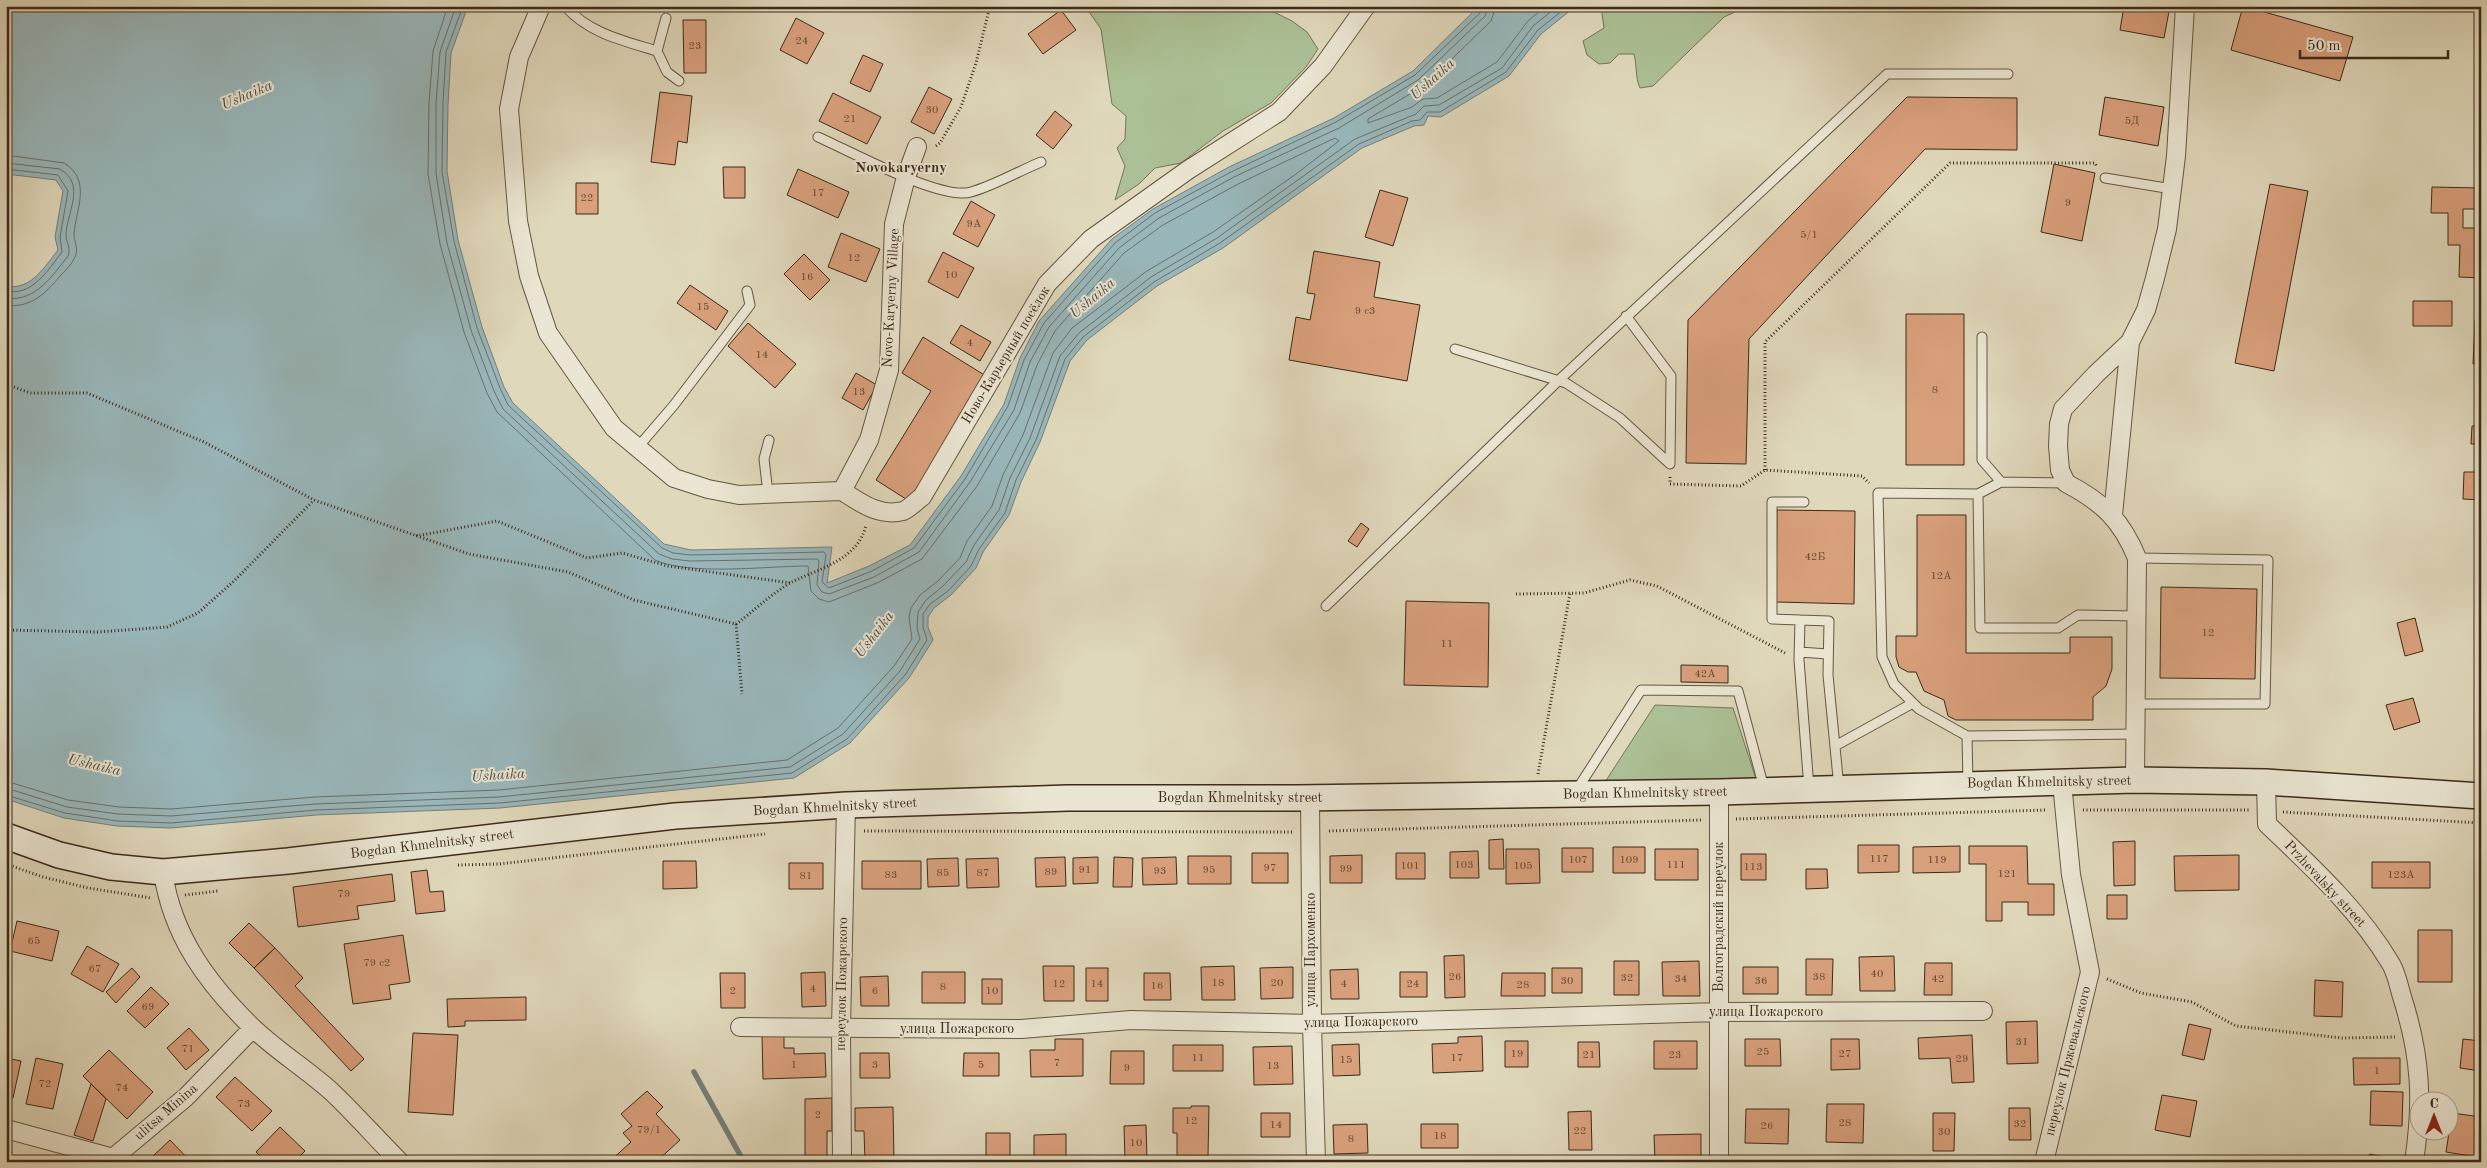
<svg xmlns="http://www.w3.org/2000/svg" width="2487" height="1168" viewBox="0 0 2487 1168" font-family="'Old Standard TT',serif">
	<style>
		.green { fill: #acc095; stroke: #747557 }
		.water { fill: #99b7bb; stroke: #747f7a }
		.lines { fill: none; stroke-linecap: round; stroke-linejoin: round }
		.shore { stroke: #6a706a; stroke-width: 1 }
		.stream { stroke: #747f7a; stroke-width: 5.5 }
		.building { fill: #d9a07c; stroke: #3c2a19 }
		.lane-casing { stroke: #655642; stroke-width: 11 }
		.street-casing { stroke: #655642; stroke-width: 20 }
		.secondary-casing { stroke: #3c2a19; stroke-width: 28 }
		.path { stroke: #3c2a19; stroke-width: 3; stroke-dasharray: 1 2.5; stroke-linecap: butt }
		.lane { stroke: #ebe6d3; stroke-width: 9 }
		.street { stroke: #ebe6d3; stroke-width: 18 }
		.secondary { stroke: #ebe6d3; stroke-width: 25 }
		.labels { text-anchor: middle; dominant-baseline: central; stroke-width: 4; stroke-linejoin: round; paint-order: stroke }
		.number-label { font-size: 11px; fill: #634832 }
		.street-label { font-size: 14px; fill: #3c2a19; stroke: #ebe6d3 }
		.water-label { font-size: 15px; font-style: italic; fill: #534d42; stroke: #ebe6d3 }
		.neighbourhood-label { font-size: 15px; font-weight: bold; fill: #3c2a19; stroke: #ebe6d3 }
	</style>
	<rect width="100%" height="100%" fill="#e0d8bb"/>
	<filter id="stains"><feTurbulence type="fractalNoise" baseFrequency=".004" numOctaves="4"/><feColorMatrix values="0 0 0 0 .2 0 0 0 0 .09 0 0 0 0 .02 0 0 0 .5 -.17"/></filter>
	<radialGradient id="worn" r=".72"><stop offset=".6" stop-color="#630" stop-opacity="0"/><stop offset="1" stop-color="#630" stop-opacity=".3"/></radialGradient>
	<path class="green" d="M1085,6H1262L1292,21L1307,32L1318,49L1306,67L1271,103L1223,131L1181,163L1155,168L1139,184L1115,200L1125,166L1117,148L1125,139L1126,116L1112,104L1101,29Z
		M1601,6H1748L1724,17L1653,86L1640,88C1635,77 1637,65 1634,54H1619L1610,63L1599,64L1587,55L1583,41L1604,28Z
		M1655,705L1733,708L1756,779L1605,782Z"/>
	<path class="water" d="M6,6H468L451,53L448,104L447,171L458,240L482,327L504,387L513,403L664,544L691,550L832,547L827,583L869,566L910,545L961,476L1004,404L1020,358L1039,321L1112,239L1153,209L1229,167L1334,118L1413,71L1479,6H1576L1541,34L1509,76L1441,117L1428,116L1424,125L1414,126L1362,148L1223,248L1157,286L1087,340L1070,361L1040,442L1021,482L1009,515L983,552L976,568L951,595L934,608L928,617V627L933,640L909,678L850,743L794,778L500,808L316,815L171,828L117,826L64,818L6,799V286C31,291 45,266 58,250L55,237L63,191L56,180L6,174Z"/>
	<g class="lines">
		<path class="shore" d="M456,6L440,52L436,103V173L447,243L471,330L494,391L503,409L659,554L672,559L690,561L817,559L819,561L817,585L822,592L829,594L874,577L919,552L970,482L1014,410L1030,362L1049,327L1119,248L1159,218L1234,177L1339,128L1418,80L1485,16L1488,6
			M463,6L446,52L443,103L442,172L454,241L477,328L500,388L508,405L662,548L673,553L691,555L824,552L826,555L822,582L829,588L872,571L914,548L965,479L1008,406L1024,360L1044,323L1115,243L1155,213L1231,172L1336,122L1415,75L1481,12L1482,6
			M1496,6L1491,21L1425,85L1368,119V123L1412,107L1423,99L1437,98L1497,62L1528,21L1546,6
			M6,155L64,163C92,180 76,209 74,234C74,242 79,249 75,257C72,264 66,270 61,275C47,292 31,309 6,305
			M6,163L60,169C87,185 66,213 66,236C67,244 71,248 68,256C53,275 35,303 6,298
			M6,169L58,175L68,191L60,237L62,252C48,270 32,297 6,291
			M6,781L68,800L119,807L171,809L315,797L499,790L787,760L838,728L894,666L912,639L909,617L911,608L920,595L938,581L960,558L967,541L992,506L1003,475L1023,435L1053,353L1072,328L1147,271L1213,232L1296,174L1339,141L1335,138L1238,184L1163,225L1124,253L1055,331L1037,365L1020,413L977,486L922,559L877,583L829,602L819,599L811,591L808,566C767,566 691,576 655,560L497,412L487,393L464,332L440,244L428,174L429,103L433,51L448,6
			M6,788L67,807L118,814L171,816L315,804L499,797L790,767L843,734L900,671L920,639L917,628L918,612L926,600L943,586L966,562L974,545L999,510L1010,478L1030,438L1060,356L1079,333L1151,277L1217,238L1355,139L1416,114L1424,106L1439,105L1502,68L1533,26L1558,6
			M6,795L65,813L118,821L171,823L316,810L500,803L792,773L847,739L905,675L927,640L923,627V614L930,604L948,591L971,566L979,549L1005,513L1016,480L1036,440L1065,359L1083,337L1154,282L1220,243L1359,144L1412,121L1420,120L1427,112H1440L1506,72L1538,30L1568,6"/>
		<path class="stream" d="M694,1072L744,1162"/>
	</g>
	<path class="building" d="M2124,6H2170L2164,38L2120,30Z
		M2243,6L2353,37L2340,81L2231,50Z
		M1061,10L1076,30L1043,54L1028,34Z
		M796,18L824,33L807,64L780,50Z
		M683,20H706V73H684Z
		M863,55L883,64L870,92L850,83Z
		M929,87L952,99L934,134L911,122Z
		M660,92L692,96L687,143L678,141L675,165L651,162Z
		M833,93L881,117L867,144L819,121Z
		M1907,97L2017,98V150L1925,149L1749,339L1746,464L1686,463L1688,320Z
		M2105,97L2164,107L2158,146L2099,135Z
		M1055,111L1072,125L1053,149L1036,135Z
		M2054,164L2095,173L2082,241L2041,232Z
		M723,167H745V198H724Z
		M798,169L849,192L838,218L787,195Z
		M576,183H598V214H576Z
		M2270,184L2308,191L2274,371L2235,363Z
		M2432,187L2481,188V209H2463V228H2481V278L2459,277L2460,245H2448V213H2431Z
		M1380,190L1408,198L1393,246L1365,237Z
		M971,201L995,215L978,247L953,234Z
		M841,233L880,249L866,282L828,267Z
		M1314,251L1380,262L1374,297L1420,305L1407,381L1289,360L1296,317L1310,320L1315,294L1307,293Z
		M943,252L974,268L958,298L928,282Z
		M804,254L830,280L810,300L784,274Z
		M690,285L728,311L716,330L677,303Z
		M2413,301H2452V326H2413Z
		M1906,314H1964V465H1906Z
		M2475,320H2481V364H2473Z
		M748,323L796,364L775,388L728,346Z
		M961,325L991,342L980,361L950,343Z
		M923,337L986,376L909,501L876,480L931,391L902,373Z
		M856,373L877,385L863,410L842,398Z
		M2472,426H2481V444H2471Z
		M2464,472H2481V500L2463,499Z
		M1777,510L1855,511L1854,604L1776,602Z
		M1917,515H1966V653H2070V637H2112V669L2106,686L2093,697V720H1956L1948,716L1944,700L1924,691L1916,672H1908L1899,667L1896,657V636H1917Z
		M1361,523L1369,529L1357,547L1348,541Z
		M2161,587L2257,589L2255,679L2160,678Z
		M1406,601L1489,603L1488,687L1404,685Z
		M2415,618L2423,651L2405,656L2397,623Z
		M1681,665L1728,666V683L1681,682Z
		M2413,698L2420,722L2394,730L2386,705Z
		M1503,839L1504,869H1489V840Z
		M2135,841V885L2114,886L2113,842Z
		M1858,845H1899V872L1858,873Z
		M1960,846V872L1913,873V847Z
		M1969,846H2027L2028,884H2054V915H2028V902H2002V921H1986V864H1969Z
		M1613,847H1645V873H1613Z
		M1562,848H1593V872H1562Z
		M1506,849H1539L1540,883L1506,884Z
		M1655,849H1698V880H1655Z
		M1478,851L1479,878H1450V852Z
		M1252,853H1288V883H1252Z
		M1396,853H1425V879H1396Z
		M1741,854H1766V880H1741Z
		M1362,855V883H1330V856Z
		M2239,855V890L2175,891L2174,856Z
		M1188,856H1231V884H1188Z
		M1065,857L1066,886L1036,887L1035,858Z
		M1098,857V883L1073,884V858Z
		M1114,857L1133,858L1132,887H1113Z
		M1176,857L1177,884L1143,885L1142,858Z
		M958,858L959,886L928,887L927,859Z
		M998,858L999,887L967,888L966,859Z
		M663,861H696L697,888L663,889Z
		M862,861H921V889H862Z
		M2372,862H2430V888H2372Z
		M789,863H823V889H789Z
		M1806,869H1827L1828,888L1806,889Z
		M427,870L430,892L443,891L445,911L416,914L411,872Z
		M392,874L395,901L357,906L359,919L298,927L293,887Z
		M2107,895H2127V919H2107Z
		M17,921L59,931L52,961L10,951Z
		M249,923L275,948L254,968L229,943Z
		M2418,930H2452V982H2418Z
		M403,935L410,982L389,985L391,999L353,1004L344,944Z
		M87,946L119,964L103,992L71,974Z
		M275,948L303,978L295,986L364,1059L351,1071L254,968Z
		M1464,955L1465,997L1445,998L1444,956Z
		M1894,956L1895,991H1860L1859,957Z
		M1806,959H1833L1832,995H1806Z
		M1614,961H1639V995H1614Z
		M1699,961L1700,996H1663L1662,962Z
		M1925,963H1952V995H1924Z
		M1043,966H1074V1001H1044Z
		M1234,966L1235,1000H1202L1201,967Z
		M1293,967V998L1261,999L1260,968Z
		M1743,967H1778V994H1743Z
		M132,968L140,977L116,1003L106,992Z
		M1086,968H1108V1001H1086Z
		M1552,968H1582V993H1552Z
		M1358,969L1359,999H1331L1330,970Z
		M825,972L826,1006L802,1007L801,973Z
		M922,972H965V1003H922Z
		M1400,972H1427V997H1400Z
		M720,973H745V1008H721Z
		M1144,973H1170L1171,1000H1144Z
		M1502,973H1545V996H1501Z
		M888,976L889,1006H861L860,977Z
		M982,979H1002V1004H982Z
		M2315,980L2343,982L2342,1017L2314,1016Z
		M151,987L169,1004L145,1028L127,1011Z
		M526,997V1020L465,1021V1026L448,1027L447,999Z
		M2037,1021L2038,1063L2007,1064L2006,1022Z
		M2189,1024L2211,1029L2204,1060L2182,1055Z
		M189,1028L209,1050L186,1070L167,1048Z
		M413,1033L458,1035L453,1115L408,1112Z
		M784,1034V1048H794V1054L825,1053L826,1077L763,1079L762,1035Z
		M1972,1035L1974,1082L1952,1083L1950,1058L1919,1059L1918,1038Z
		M1482,1036L1483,1071L1433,1073L1432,1044L1458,1043V1037Z
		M1055,1039H1083V1076L1031,1077L1030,1050H1055Z
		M1745,1039H1780L1781,1066H1745Z
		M1831,1039H1859L1860,1069L1831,1070Z
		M2463,1039L2481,1041V1071L2460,1068Z
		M1505,1041H1528V1067H1505Z
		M1654,1041H1697V1069H1654Z
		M1578,1042H1599L1600,1067H1578Z
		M1359,1044L1360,1075L1333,1076L1332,1045Z
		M1173,1045H1223V1071H1173Z
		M1292,1046L1293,1084L1254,1085L1253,1047Z
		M109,1050L153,1092L127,1119L83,1076Z
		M1111,1051H1144V1084H1110Z
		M860,1053H889L890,1078H860Z
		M964,1053H999V1076H963Z
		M6,1058L21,1061L13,1098L6,1097Z
		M36,1058L63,1064L53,1109L26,1104Z
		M2353,1058H2400V1084L2354,1085Z
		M235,1077L272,1111L252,1131L216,1097Z
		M91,1084L106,1099L93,1141L74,1135Z
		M647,1091L663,1107L656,1114L680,1140L656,1162H609L631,1142L623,1133L632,1126L621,1114Z
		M2371,1091L2403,1092L2402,1126L2370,1125Z
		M2162,1095L2197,1101L2190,1137L2155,1130Z
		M832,1098V1131H827V1157H805V1099Z
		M1827,1104H1864L1863,1143L1826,1142Z
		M1191,1106H1209L1208,1156H1177V1133H1173V1108H1191Z
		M893,1107L894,1162H865L864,1131H855V1108Z
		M2009,1108H2030L2031,1140H2009Z
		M1746,1109H1789L1788,1144L1745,1143Z
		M1591,1111L1592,1150H1569L1568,1112Z
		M1261,1113H1290V1137H1261Z
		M1933,1113H1955L1954,1151H1933Z
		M2452,1113L2481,1117L2476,1157L2446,1152Z
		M1367,1124L1368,1153L1334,1154L1333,1125Z
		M1421,1124H1458V1148H1421Z
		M1146,1125L1147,1160L1125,1161L1124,1126Z
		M280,1127L305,1151L294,1162H266L256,1152Z
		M986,1133H1010V1162H986Z
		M1066,1134V1160H1034V1135Z
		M1701,1134V1159L1655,1160L1654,1135Z
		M170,1140L191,1162H156L152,1157Z
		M2370,1154L2391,1159L2390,1162H2368Z"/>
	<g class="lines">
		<defs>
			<path id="lane" d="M565,6C588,33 624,41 657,51
				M666,18L657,51L667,72L679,81
				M818,137C850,151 941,201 971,192C993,186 1019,171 1041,162
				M2105,178L2172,189
				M1982,337V460L2001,482
				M1455,349L1566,383L1620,418L1670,464L1671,376L1626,316
				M638,447L674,405L750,305L747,291
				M768,493L764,459L769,440
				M1978,494L2001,482L2066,483
				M1326,606L1558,381L1887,74H2008
				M1800,620L1772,619V502H1804
				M1799,652L1828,654
				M2136,704H2265L2268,560L2137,558
				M1967,736L2135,734
				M1835,746L1913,703
				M1968,783L1967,736L1919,709L1894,684L1882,657L1878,493L1978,494L1980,628H2058L2078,615L2136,616
				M1809,788L1799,660L1800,620L1829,621L1828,675L1839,788
				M1576,791L1641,690L1738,691L1764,788"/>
			<path id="street" d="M541,6L519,57L509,109L518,221L529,276L548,333L614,428L674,478L708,489L739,495L842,491L869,440L889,370L894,224L906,177L917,147
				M842,491C861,503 879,517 903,511C909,509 916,501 922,497L1047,284L1091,239L1188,170L1279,112L1323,66L1366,6
				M2113,515L2130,342
				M2135,780L2137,558C2121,519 2102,502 2066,483L2060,470L2058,446L2059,424L2063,409L2096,374L2130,342L2146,310L2155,278L2167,229L2176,156L2185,6
				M2266,782L2267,824C2312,867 2359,910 2391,964C2397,974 2399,988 2403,1000C2421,1058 2423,1102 2414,1162
				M1719,792V1162
				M1310,798L1312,1024L1316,1162
				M163,872C172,936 208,984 253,1028C278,1052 308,1070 333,1093C356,1115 377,1139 400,1162
				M740,1027L1021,1029L1131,1020L1312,1024L1719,1012L1983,1011
				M6,1129L113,1158L186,1097L253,1028
				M842,1162L841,1028L846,805
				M2044,1162L2090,972L2071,875L2062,783"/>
			<path id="secondary" d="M6,836L59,855L111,867L163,872L288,861L675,816L846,805L1068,798H1297L1719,792L2135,780L2266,782L2481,796"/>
		</defs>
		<use href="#lane" class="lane-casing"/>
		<use href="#street" class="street-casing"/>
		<use href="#secondary" class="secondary-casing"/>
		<path class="path" d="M936,146L940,143L961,107L976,63L990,6
			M14,387L30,393H87L204,442L314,500L469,554L568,572L634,600L736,624C754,611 772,593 792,582C820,568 858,560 866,525
			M1765,470V342L1950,163H2095L2097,167
			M1670,477V484L1741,486L1765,470L1862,476L1869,483
			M416,536L497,521L587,558L622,553L668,566L791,583
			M1516,594L1584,593L1630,580L1657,586L1785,653
			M736,624L742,694
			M6,630L97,632L167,627L198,613L234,581L314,500
			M1538,774L1570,593
			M2083,810H2250
			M2283,812L2481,823
			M1736,819L2047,810
			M864,831L1292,832
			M1329,831L1702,820
			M6,864L43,877L88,888L151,898
			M458,865L499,864L765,834
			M185,895L218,891
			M2107,979L2141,993L2192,1002L2236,1026L2342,1038L2395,1037"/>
		<use href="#lane" class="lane"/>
		<use href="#street" class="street"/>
		<use href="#secondary" class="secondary"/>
	</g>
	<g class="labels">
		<g class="number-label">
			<text x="802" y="41">24</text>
			<text x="695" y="46">23</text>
			<text x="932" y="110">30</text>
			<text x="850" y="119">21</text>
			<text x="2132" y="121">5Д</text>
			<text x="818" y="193">17</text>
			<text x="587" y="198">22</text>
			<text x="2068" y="203">9</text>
			<text x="974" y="224">9А</text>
			<text x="1809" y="235">5/1</text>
			<text x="854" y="258">12</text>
			<text x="951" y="275">10</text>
			<text x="807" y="277">16</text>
			<text x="703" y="307">15</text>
			<text x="1365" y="311">9 с3</text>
			<text x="970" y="343">4</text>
			<text x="762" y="355">14</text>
			<text x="1935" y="390">8</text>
			<text x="859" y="392">13</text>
			<text x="1815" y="557">42Б</text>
			<text x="1941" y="576">12А</text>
			<text x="2208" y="633">12</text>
			<text x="1447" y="644">11</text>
			<text x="1705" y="674">42А</text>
			<text x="1879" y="859">117</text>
			<text x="1578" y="860">107</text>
			<text x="1629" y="860">109</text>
			<text x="1937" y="860">119</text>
			<text x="1464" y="865">103</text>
			<text x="1676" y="865">111</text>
			<text x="1410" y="866">101</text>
			<text x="1523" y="866">105</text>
			<text x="1753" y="867">113</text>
			<text x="1270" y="868">97</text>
			<text x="1346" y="869">99</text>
			<text x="1085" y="870">91</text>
			<text x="1209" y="870">95</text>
			<text x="1160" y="871">93</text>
			<text x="1051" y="872">89</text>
			<text x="943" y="873">85</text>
			<text x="983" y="873">87</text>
			<text x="2007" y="874">121</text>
			<text x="891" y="875">83</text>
			<text x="2401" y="875">123А</text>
			<text x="806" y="876">81</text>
			<text x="344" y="894">79</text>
			<text x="34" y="941">65</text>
			<text x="377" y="963">79 с2</text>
			<text x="95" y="969">67</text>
			<text x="1877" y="974">40</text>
			<text x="1455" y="977">26</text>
			<text x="1819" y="977">38</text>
			<text x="1627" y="978">32</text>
			<text x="1681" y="979">34</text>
			<text x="1938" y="979">42</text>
			<text x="1567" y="981">30</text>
			<text x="1761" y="981">36</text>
			<text x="1218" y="983">18</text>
			<text x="1277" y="983">20</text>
			<text x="1059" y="984">12</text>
			<text x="1097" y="984">14</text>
			<text x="1344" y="984">4</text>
			<text x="1413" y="984">24</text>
			<text x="1523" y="985">28</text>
			<text x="1157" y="986">16</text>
			<text x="943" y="987">8</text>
			<text x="813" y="989">4</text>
			<text x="733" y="991">2</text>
			<text x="875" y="991">6</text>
			<text x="992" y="991">10</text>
			<text x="148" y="1007">69</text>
			<text x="2022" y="1042">31</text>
			<text x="188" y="1049">71</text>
			<text x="1763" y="1052">25</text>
			<text x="1517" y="1054">19</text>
			<text x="1845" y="1054">27</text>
			<text x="1589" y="1055">21</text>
			<text x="1675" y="1055">23</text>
			<text x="1198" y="1058">11</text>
			<text x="1457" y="1058">17</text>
			<text x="1962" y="1059">29</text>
			<text x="1346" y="1060">15</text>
			<text x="1057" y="1063">7</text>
			<text x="794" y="1065">1</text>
			<text x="875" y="1065">3</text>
			<text x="981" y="1065">5</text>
			<text x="1273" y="1066">13</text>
			<text x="1127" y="1068">9</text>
			<text x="2377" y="1071">1</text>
			<text x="45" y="1084">72</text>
			<text x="122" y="1088">74</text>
			<text x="244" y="1104">73</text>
			<text x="818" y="1115">2</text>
			<text x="1191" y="1121">12</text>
			<text x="1845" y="1123">28</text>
			<text x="2020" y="1124">32</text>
			<text x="1276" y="1125">14</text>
			<text x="1767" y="1126">26</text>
			<text x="649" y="1130">79/1</text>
			<text x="1580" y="1131">22</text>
			<text x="1944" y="1132">30</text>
			<text x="1440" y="1136">18</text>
			<text x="1351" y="1139">8</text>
			<text x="1136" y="1143">10</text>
		</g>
		<g class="street-label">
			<text transform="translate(891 298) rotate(-87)">Novo-Karyerny Village</text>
			<text transform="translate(1006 355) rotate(-59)">Ново-Карьерный посёлок</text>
			<text transform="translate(2049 782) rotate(-1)">Bogdan Khmelnitsky street</text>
			<text transform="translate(1645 793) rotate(-1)">Bogdan Khmelnitsky street</text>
			<text x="1240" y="798">Bogdan Khmelnitsky street</text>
			<text transform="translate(835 807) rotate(-3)">Bogdan Khmelnitsky street</text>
			<text transform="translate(432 844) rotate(-7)">Bogdan Khmelnitsky street</text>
			<text transform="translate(2325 884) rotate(47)">Przhevalsky street</text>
			<text transform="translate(1719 917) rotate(-90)">Волгоградский переулок</text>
			<text transform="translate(1311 950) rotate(-90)">улица Пархоменко</text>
			<text transform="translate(842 984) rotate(-89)">переулок Пожарского</text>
			<text x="1766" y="1012">улица Пожарского</text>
			<text transform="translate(1361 1022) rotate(-1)">улица Пожарского</text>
			<text x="957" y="1029">улица Пожарского</text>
			<text transform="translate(2068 1061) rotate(-76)">переулок Пржевальского</text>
			<text transform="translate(166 1112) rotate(-41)">ulitsa Minina</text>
		</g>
		<g class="water-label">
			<text transform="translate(1433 80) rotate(-42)">Ushaika</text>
			<text transform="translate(247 96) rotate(-23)">Ushaika</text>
			<text transform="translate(1093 299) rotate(-40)">Ushaika</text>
			<text transform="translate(875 635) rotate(-52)">Ushaika</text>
			<text transform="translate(94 766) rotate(13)">Ushaika</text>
			<text transform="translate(498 776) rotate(-4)">Ushaika</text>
		</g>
		<g class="neighbourhood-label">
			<text x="901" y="168">Novokaryerny</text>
		</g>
	</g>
	<rect width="2487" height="1168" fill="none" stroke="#e0d8bb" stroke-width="25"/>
	<rect x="8" y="8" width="2472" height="1153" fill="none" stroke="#3c2a19" stroke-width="2.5"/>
	<rect x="12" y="12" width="2462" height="1143" fill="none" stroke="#3c2a19"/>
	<g transform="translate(2434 1116)"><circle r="24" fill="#ebe6d3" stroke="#a59b89"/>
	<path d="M0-4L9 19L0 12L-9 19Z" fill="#8f2418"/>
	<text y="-8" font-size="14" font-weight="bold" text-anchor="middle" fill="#3c2a19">С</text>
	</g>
	<path d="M2300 50v8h148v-8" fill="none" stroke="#3c2a19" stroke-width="2.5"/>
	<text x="2307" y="50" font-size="15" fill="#3c2a19" stroke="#ebe6d3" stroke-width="4" paint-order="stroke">50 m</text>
	<rect width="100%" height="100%" filter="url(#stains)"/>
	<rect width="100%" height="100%" fill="url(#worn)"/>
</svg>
